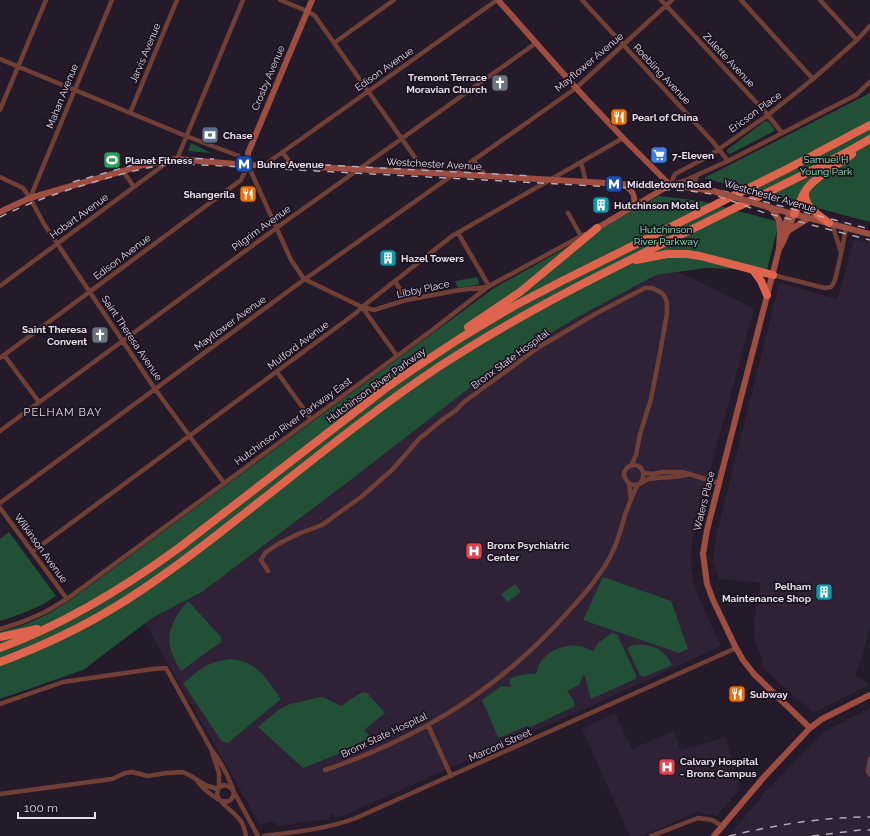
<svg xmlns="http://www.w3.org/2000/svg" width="870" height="836" viewBox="0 0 870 836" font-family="Raleway,sans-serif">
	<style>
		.built { fill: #302236 }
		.green { fill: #225036 }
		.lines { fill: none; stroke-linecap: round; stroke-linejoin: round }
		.street { stroke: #703f35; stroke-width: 4.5 }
		.secondary { stroke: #9d4e40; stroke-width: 6 }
		.highway { stroke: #df644e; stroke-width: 8 }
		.rail { stroke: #b3abb6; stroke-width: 1.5; stroke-dasharray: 7 7; stroke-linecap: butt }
		.secondary-bridge { stroke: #9d4e40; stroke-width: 6 }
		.labels { text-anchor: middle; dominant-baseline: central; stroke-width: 3.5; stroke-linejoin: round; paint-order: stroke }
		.street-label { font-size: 10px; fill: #e5dee8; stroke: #1b1120 }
		.poi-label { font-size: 10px; font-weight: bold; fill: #e5dee8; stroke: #1b1120; text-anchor: start }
		.park-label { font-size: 10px; fill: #8aefb3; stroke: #1b1120 }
		.neighbourhood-label { font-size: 11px; letter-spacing: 1px; fill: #e5dee8; stroke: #1b1120 }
	</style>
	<rect width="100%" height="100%" fill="#251a29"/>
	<path class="built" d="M854,239L870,243V627L862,658L855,675L869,685L813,713L761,666L763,661L755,642L754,620L761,583L719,579L713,561L716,537L779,285L782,283L836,299L838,297Z
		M678,272L754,308L706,486L692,541L691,560L693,580L700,600L721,646L589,707L452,767L343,816L334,817V814H330L329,819L277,826L276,822L275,821L260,825L145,623L152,618L202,592L348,482L503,362L576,318L656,275Z
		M870,708V836H729L766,791L825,731Z
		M615,713L632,749L674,731L680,750L726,737L740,788L717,816L697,812L654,831L640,836H630L582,729Z"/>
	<path class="green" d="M870,92V222L704,178L866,95Z
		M765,121C769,121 772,126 774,129V131L730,154L727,152V151L728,149Z
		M191,143L211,153L188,151Z
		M659,196L701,201L779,222L767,270L705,268L656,275L576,318L503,362L348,482L202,592L152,618L83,670L0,699V632L21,626L46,615L69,601L494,288Z
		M477,277L479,282V284L477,285L458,288L455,281Z
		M9,532L56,596C39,608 19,615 0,621V539Z
		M603,577L671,601L688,649L679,653L583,620Z
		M515,584L521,592L507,602L501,594Z
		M188,601L221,637V642L181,671C179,668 177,664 175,660C163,637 172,619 188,601Z
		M612,633L617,634L636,675L635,679L591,699L584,674L579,685L567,691L573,700L575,706L531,727L527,726L501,737H498L482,700L501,686L511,687L509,679C518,675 527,673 536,674C538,669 539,663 543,659C551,650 565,644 578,646C583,646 588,649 593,651L598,643Z
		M633,645C651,644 664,648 672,665L644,677L640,675L627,648Z
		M230,659C258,661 266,679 281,699L228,743L222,742L183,683C192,677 201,667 212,663C218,661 224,660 230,659Z
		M362,692L367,693L385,713L364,730L373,740L303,768L258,727L278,710L290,704L322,697L325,698L341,706Z"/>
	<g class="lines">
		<path class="street" d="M280,0L307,11L315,16L426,173
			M582,0L713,142L728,161
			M661,0L768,115L782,133
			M741,0L813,79
			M820,0L857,40
			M334,43L394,0
			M0,59L186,136L239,156L248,165L291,260L304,279L362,307L397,356
			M0,110L46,0
			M130,113L177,0
			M282,152L293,166
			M177,159L243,0
			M473,160L486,176
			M581,162L586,182
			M263,166L497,0
			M123,171L134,187
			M0,177L23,188L30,198L44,224L155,389L224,483
			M670,185L675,174L709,156L768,115L813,79L857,40L870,26
			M671,185L686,180L728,161L856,95L870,82
			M693,188L697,175
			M30,198L112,0
			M568,213L581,236
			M832,224L841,252
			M458,233L489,286
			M773,275L825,288L831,287L833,284L835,280L841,254L846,228
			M395,281L404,296L406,300
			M0,286L169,161
			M362,307L374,310L406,300L460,290L487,287
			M4,355L39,402
			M0,358L241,180L248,165
			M277,372L311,419
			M0,431L286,221L536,43
			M644,473L653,474L663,472H682L719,483
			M641,482C649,469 634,459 626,469C621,475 627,485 635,485C640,485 644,480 649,479C663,477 676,478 690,474
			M629,483L631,499
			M0,503L298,284L576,88L672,0
			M0,508L67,599
			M32,552L356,313L362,307L452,236L623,138
			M268,571L261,560L265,553L278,544L298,534L322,525L361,497L392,470L419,439L442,420L455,411L464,402L539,347L551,340L595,314L645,288H652L662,293L665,297L667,303V313L660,353L651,399L640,434L636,455L631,466
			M0,629L22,622L45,612L67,599L431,331L489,286L585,234
			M0,704L63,682L153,669L166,668L211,749C220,761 228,775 233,789
			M428,725L451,776
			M212,752L219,773V787
			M870,759L868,771L870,775
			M325,770C361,758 395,743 428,725C480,696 528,657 567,613C583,596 600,577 611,555C618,542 621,529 625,515C629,504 633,494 638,484
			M198,782C204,790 231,815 234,792C231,787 227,784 221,786C217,789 216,795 219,799
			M234,792L258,836
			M0,794L112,779L125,773L132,772L148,776L167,773L183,772L191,776L205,785L218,789
			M221,801C227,809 237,814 242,823C244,827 245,832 246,836
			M264,836C295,832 327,829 356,818L736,648
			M651,836L698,818L712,820L722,826"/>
		<path class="secondary" d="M498,0L576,88L623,138L670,185
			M248,165V153L312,0
			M624,185C633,190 637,198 632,207
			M771,208L870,234
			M771,208L779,220L780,232
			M0,212L6,209L30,198L123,171L143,165L177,159L248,165L293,166L454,174L623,184L670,185L713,191
			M790,213L780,234L779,249L707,530L703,554L707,584L713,600L736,648L743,660L754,674L810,728
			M597,228L670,185
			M788,231L809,218
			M781,246L788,231L794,214
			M714,836L764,777L810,728L822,719L870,695"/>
		<path class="highway" d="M805,193C804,207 819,215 829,223
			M794,214C799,205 802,194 809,186C820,174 839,164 852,154
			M636,260L667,254H687L700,256L773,275
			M753,270L761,281L767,295
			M468,327L520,292L597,228
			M0,637L37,629
			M0,648C65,624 124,588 180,547L386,388L418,366L462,337L514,306L560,282L787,169L870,125
			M0,662C40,647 79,629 115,607C158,581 197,551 236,520C303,468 369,413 440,366C533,305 634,258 733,209C779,187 826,165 870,139"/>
		<path class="rail" d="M268,162L533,176
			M73,182L147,161L177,158L214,159
			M667,184L692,186L715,189L870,229
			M0,217C32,201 66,190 101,180C129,172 155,164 185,164L691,191L712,194L724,198L762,212L870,240
			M729,836C775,825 823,817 870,817
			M812,836L860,830H870"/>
		<path class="secondary-bridge" d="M713,191L771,208"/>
	</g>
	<defs>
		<symbol id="church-square" viewBox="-11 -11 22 22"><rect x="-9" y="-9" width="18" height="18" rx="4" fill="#6b7280" stroke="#1b1120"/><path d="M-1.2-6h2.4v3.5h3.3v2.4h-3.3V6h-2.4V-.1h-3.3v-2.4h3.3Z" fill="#fff"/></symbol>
		<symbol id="restaurant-square" viewBox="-11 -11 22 22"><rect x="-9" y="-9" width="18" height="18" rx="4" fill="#e8710a" stroke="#1b1120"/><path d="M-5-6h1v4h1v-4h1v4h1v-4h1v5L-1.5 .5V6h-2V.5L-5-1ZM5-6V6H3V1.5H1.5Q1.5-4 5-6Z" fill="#fff"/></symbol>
		<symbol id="bank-square" viewBox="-11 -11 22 22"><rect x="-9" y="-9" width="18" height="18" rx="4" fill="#5c6f8a" stroke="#1b1120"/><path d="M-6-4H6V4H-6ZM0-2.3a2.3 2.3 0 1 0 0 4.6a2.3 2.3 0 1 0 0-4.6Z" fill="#fff"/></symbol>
		<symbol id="supermarket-square" viewBox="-11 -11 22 22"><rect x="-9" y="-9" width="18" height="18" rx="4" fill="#3f7fe0" stroke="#1b1120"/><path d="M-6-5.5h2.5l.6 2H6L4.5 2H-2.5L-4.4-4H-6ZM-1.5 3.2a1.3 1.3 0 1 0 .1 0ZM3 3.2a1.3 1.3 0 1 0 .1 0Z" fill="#fff"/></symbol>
		<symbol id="stadium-square" viewBox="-11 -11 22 22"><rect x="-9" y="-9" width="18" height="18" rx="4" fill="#2e9e5b" stroke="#1b1120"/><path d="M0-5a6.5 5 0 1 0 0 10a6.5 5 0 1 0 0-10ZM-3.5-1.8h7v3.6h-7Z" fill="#fff"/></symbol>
		<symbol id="metro-square" viewBox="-11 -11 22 22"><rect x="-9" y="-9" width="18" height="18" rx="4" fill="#1a4fb4" stroke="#1b1120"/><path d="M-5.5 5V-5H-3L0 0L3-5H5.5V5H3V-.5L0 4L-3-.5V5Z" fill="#fff"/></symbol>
		<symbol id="building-square" viewBox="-11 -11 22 22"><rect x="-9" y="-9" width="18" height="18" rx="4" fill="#0f9aa8" stroke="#1b1120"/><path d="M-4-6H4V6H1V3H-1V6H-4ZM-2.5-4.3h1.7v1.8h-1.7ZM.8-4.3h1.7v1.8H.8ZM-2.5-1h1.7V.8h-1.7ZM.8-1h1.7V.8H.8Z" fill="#fff"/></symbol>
		<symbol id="hospital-square" viewBox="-11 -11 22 22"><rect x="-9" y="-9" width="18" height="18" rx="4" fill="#e0444e" stroke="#1b1120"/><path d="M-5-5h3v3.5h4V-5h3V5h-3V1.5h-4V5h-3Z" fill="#fff"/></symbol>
	</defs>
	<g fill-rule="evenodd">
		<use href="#church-square" x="490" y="73" width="20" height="20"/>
		<use href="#restaurant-square" x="609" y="107" width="20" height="20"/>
		<use href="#bank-square" x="200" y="125" width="20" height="20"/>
		<use href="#supermarket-square" x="649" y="145" width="20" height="20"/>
		<use href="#stadium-square" x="102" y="150" width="20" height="20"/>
		<use href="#metro-square" x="234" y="154" width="20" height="20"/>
		<use href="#metro-square" x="604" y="174" width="20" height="20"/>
		<use href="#restaurant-square" x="238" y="184" width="20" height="20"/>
		<use href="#building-square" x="591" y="195" width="20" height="20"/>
		<use href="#building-square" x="378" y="248" width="20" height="20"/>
		<use href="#church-square" x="90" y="325" width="20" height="20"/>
		<use href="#hospital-square" x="464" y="541" width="20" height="20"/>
		<use href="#building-square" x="814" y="582" width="20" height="20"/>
		<use href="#restaurant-square" x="727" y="684" width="20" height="20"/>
		<use href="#hospital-square" x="657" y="757" width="20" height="20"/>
	</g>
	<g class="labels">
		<g class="street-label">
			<text transform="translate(145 53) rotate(-67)">Jarvis Avenue</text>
			<text transform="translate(729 60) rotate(47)">Zulette Avenue</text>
			<text transform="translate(589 62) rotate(-40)">Mayflower Avenue</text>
			<text transform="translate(384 69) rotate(-35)">Edison Avenue</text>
			<text transform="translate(662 74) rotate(47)">Roebling Avenue</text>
			<text transform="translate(268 78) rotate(-67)">Crosby Avenue</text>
			<text transform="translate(62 96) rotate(-68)">Mahan Avenue</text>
			<text transform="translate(755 112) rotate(-36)">Ericson Place</text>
			<text transform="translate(434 164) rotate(3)">Westchester Avenue</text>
			<text transform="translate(770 196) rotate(16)">Westchester Avenue</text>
			<text transform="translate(79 216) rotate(-36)">Hobart Avenue</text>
			<text transform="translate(261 228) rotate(-36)">Pilgrim Avenue</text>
			<text transform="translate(122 257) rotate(-37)">Edison Avenue</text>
			<text transform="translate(423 289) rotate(-12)">Libby Place</text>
			<text transform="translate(230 323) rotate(-36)">Mayflower Avenue</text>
			<text transform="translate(132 338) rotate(56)">Saint Theresa Avenue</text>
			<text transform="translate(298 345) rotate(-37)">Mulford Avenue</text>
			<text transform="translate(510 359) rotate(-36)">Bronx State Hospital</text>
			<text transform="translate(376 385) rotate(-36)">Hutchinson River Parkway</text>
			<text transform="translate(293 421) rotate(-36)">Hutchinson River Parkway East</text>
			<text transform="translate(704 501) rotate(-76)">Waters Place</text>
			<text transform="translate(41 548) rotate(54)">Wilkinson Avenue</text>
			<text transform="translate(384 735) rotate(-25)">Bronx State Hospital</text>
			<text transform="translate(500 745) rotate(-24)">Marconi Street</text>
		</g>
		<g class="poi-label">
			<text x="487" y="77" text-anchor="end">Tremont Terrace<tspan x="487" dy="12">Moravian Church</tspan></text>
			<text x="632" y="117">Pearl of China</text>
			<text x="223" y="135">Chase</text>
			<text x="672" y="155">7-Eleven</text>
			<text x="125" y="160">Planet Fitness</text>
			<text x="257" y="164">Buhre Avenue</text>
			<text x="627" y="184">Middletown Road</text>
			<text x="235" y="194" text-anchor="end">Shangerila</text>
			<text x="614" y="205">Hutchinson Motel</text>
			<text x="401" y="258">Hazel Towers</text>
			<text x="87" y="329" text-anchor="end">Saint Theresa<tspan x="87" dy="12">Convent</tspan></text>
			<text x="487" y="545">Bronx Psychiatric<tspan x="487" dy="12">Center</tspan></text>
			<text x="811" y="586" text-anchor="end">Pelham<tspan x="811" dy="12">Maintenance Shop</tspan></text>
			<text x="750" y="694">Subway</text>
			<text x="680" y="761">Calvary Hospital<tspan x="680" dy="12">- Bronx Campus</tspan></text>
		</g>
		<g class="park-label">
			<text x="826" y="159">Samuel H<tspan x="826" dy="12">Young Park</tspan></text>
			<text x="666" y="229">Hutchinson<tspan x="666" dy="12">River Parkway</tspan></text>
		</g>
		<g class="neighbourhood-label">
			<text x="63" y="412">PELHAM BAY</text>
		</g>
	</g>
	<path d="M18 812v6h77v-6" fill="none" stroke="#e5dee8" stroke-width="2"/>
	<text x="24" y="812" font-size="12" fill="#e5dee8" stroke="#1b1120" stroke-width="3" paint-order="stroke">100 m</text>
</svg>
